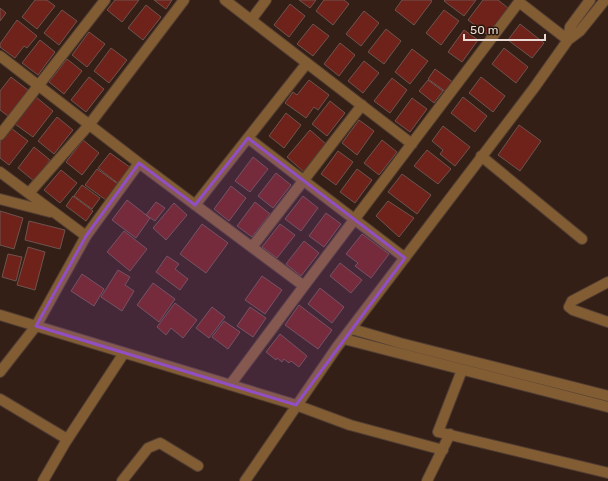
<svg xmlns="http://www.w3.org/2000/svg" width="608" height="481" viewBox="0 0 608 481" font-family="Rubik,sans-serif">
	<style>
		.building { fill: #6e221a; stroke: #6e544f }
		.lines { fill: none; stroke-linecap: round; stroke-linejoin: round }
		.minor-casing { stroke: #503d33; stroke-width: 12 }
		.minor { stroke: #825c33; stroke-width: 10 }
		.marked { fill: #914fc3; fill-opacity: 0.2; stroke: #914fc3; stroke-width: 3; stroke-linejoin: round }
	</style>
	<rect width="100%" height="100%" fill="#331f15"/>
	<path class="building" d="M35,0H47L55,6L37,29L22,17Z
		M115,0H139L122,22L107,10Z
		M154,0H172L166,9Z
		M299,0H316L310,8Z
		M324,0H344L349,4L333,25L316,11Z
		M402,0H430L432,1L414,25L395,10Z
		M445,0H476L464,16L444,1Z
		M483,0H498L508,8L488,35L468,20Z
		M290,4L305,16L289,37L274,25Z
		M146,5L161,17L143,40L128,28Z
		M0,8L6,13L0,21Z
		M62,10L77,21L59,45L44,33Z
		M444,10L459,21L441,45L426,33Z
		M364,11L379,23L361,46L346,34Z
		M17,20L37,36L27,48L24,46L15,58L0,47V44Z
		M313,24L329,36L313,56L297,44Z
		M520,24L544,43L532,58L508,40Z
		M386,29L401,41L384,64L368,52Z
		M464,30L478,40L462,62L448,52Z
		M89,32L105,44L87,67L72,55Z
		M40,40L55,52L38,75L22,63Z
		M340,43L355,55L339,76L324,64Z
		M111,48L127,60L109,83L94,71Z
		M504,48L528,67L516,83L492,64Z
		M412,49L428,61L410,84L395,72Z
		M67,59L82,71L64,94L49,82Z
		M364,61L379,73L363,93L348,81Z
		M435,69L454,83L446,92L428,79Z
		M11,77L28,90L8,116L0,110V91Z
		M89,77L104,89L86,112L71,100Z
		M481,77L505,96L493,112L469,93Z
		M392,78L407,90L390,113L374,101Z
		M309,80L329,95L318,110L314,107L306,118L285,103L293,92L297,95Z
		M428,80L443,91L434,103L419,91Z
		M36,97L53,111L33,137L15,124Z
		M463,97L487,116L475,132L451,113Z
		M412,98L427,109L410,132L395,121Z
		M330,101L345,113L327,136L312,124Z
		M286,113L301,125L284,148L269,136Z
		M57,117L73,130L54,154L38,141Z
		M359,120L374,131L357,155L342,143Z
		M519,125L541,141L520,171L498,155Z
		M443,126L470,147L455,166L440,154L443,150L432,141Z
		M11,128L28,141L9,165L0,158V142Z
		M310,130L327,145L304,172L287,157Z
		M83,140L99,153L82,175L66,162Z
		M382,140L397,152L379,175L364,163Z
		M34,147L50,160L34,181L18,168Z
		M427,150L451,169L438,184L414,166Z
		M338,151L353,162L336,185L321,174Z
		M110,153L131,168L119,184L98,168Z
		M253,157L268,169L250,192L235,181Z
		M97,169L118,184L106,200L85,185Z
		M357,169L372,180L355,203L340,192Z
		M61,170L77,183L60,203L44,190Z
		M276,173L291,185L273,208L258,196Z
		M402,174L431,195L417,214L388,192Z
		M82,185L100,198L92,209L74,196Z
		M231,186L246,198L229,221L214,209Z
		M73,196L93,211L86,221L66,206Z
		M303,196L318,208L301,231L285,219Z
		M127,200L150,218L136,238L112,220Z
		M388,201L414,218L399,237L376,216Z
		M156,202L165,208L155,221L146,215Z
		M255,202L270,214L252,237L237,226Z
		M174,203L187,215L166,240L153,228Z
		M0,211L23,218L14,249L0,245Z
		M326,213L341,224L324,247L309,236Z
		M29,221L65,230L60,249L25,240Z
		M202,224L228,243L206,273L180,254Z
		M280,224L295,235L277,258L262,247Z
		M124,231L147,249L130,271L107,252Z
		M362,234L389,254L371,278L355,266L358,263L346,254Z
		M304,241L319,253L301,276L286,264Z
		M28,247L45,252L35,290L17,285Z
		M8,254L22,257L16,281L2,277Z
		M167,256L179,264L175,269L188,279L180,290L156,272Z
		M340,263L362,280L351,293L330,276Z
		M118,270L130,277L125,285L134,291L122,311L101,297Z
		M82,274L104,289L94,306L71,291Z
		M262,276L282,290L265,314L245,300Z
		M153,283L175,299L159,322L137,305Z
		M320,288L344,307L332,323L308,304Z
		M175,303L197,320L183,338L171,328L166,335L157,327Z
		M299,305L332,330L318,349L285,325Z
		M212,307L225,317L209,338L196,328Z
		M250,307L266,318L253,337L237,326Z
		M224,321L240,332L228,349L212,337Z
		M280,334L307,356L299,367L291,361L289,363L284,359L282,362L277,358L276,360L266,352Z"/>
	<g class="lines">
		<defs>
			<path id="minor" d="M225,0L412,144
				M251,20L266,0
				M568,40L570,27L590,0
				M0,56L139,163L86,236L36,326L0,372
				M0,135L105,0
				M248,138L405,258
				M481,156L582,239
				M139,163L304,286L230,385
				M0,172L86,236
				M29,193L89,125L184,0
				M0,199L50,212
				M195,205L307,63
				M252,247L362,105
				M608,282L572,301L569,307L573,310L608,322
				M304,286L519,2L568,40
				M0,315L296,405L350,425L443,450
				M352,329L400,343L608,396
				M344,339L608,407
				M462,370L438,432L608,473
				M0,399L67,439
				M43,481L65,443L124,353
				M122,481L148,448L160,443L198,466
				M245,481L337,347L534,88L568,40L580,31L605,0
				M427,481L450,434"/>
		</defs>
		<use href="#minor" class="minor-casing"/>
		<use href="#minor" class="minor"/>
	</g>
	<path class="marked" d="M248,138L405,258L296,405L36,326L86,236L139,163L195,205Z"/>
	<path d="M464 34v6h81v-6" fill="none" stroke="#e8dad3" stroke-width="2"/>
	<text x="470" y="34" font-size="12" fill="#e8dad3" stroke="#28160c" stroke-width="3" paint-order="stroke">50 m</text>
</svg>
